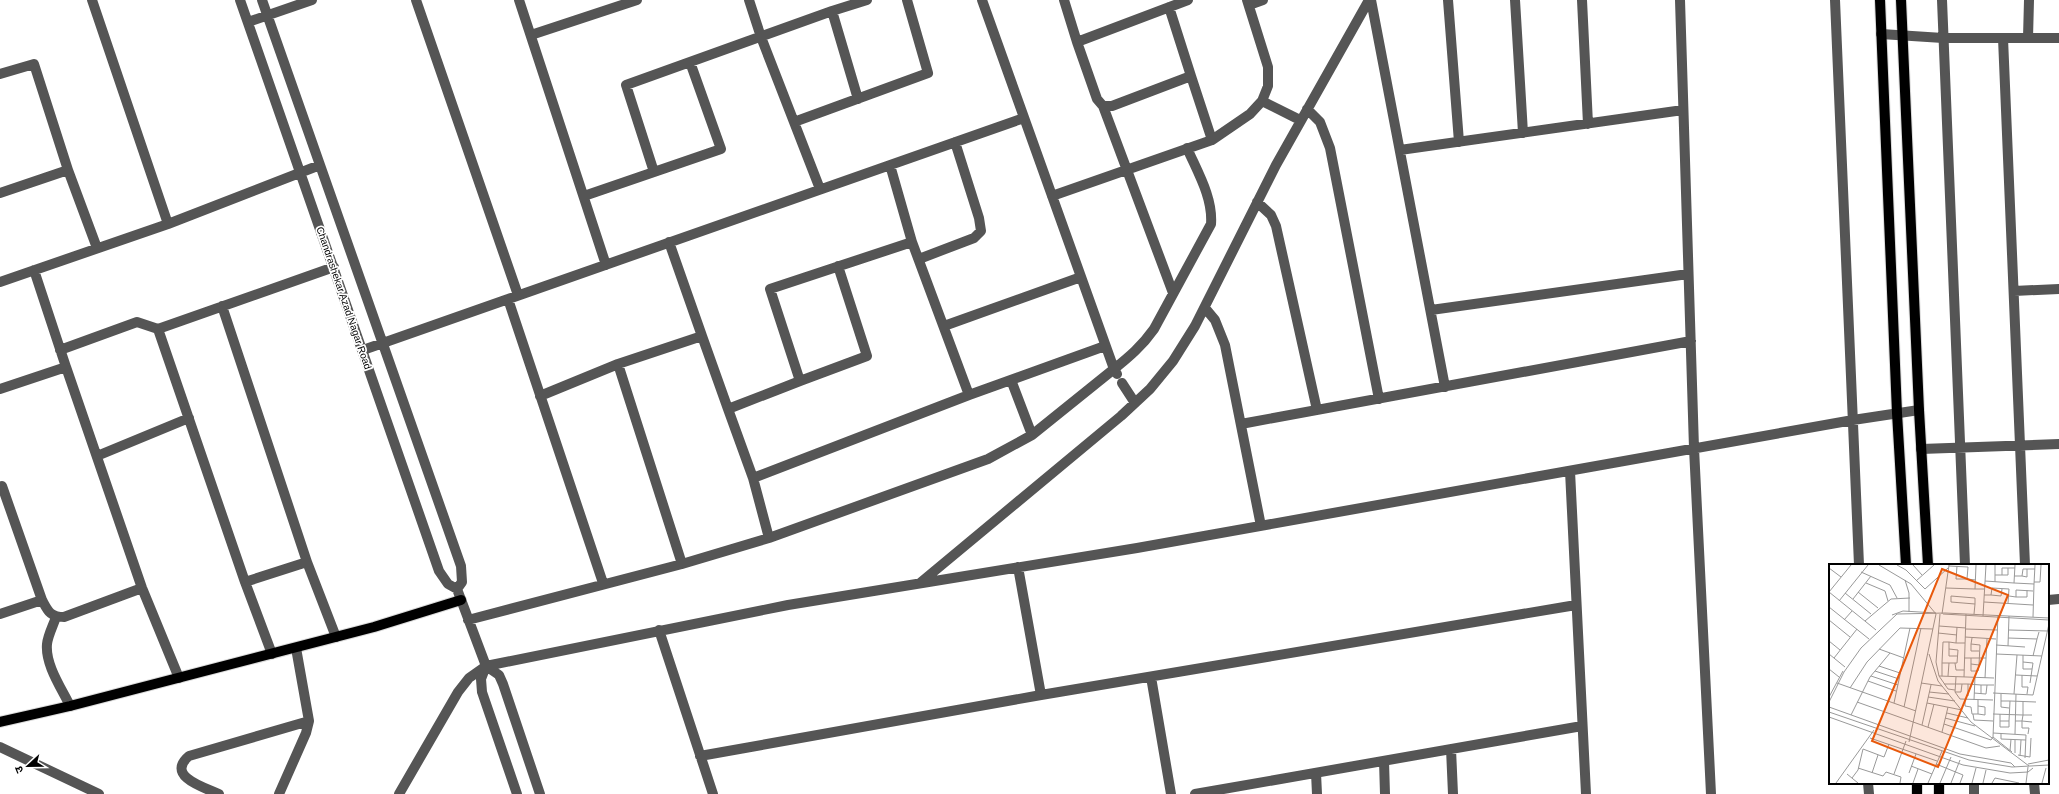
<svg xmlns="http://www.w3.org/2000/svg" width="2059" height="794" viewBox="0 0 2059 794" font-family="Arial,'Noto Sans Devanagari',sans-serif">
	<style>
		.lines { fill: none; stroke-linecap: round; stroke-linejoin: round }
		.major-casing { stroke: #dbdbdb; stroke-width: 12 }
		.minor { stroke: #555; stroke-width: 10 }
		.major { stroke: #000; stroke-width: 10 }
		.labels { text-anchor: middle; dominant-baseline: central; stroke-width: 3.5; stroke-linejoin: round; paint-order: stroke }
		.street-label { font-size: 10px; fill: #000; stroke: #fff }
		.inset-road { fill: none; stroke: #999; stroke-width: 1 }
		.view { fill: #e8590c; fill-opacity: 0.15; stroke: #e8590c; stroke-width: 2 }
		.inset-edge { fill: none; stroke: #000; stroke-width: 2 }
	</style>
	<rect width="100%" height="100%" fill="#fff"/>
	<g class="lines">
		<defs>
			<path id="major" d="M1880,0L1897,413L1906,565
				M1901,0L1919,410L1928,565
				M0,722L70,706L374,627L461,600
				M1917,783V794
				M1939,783V794"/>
		</defs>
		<use href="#major" class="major-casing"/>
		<path class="minor" d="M92,0L168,224
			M240,0L439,571L448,584L457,589L486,666
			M262,0L461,566L462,582L457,589
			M416,0L518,295
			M519,0L606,265
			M749,0L761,37L820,189
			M1064,0L1077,42
			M1371,0L1445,387
			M1448,0L1459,142
			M1515,0L1523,133
			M1582,0L1588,124
			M1680,0L1694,448L1711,794
			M1835,0L1859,565
			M1942,0L1965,565
			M1249,5L1263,0
			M1169,7L1191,76
			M248,22L312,0
			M1881,34L1943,38H2059
			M531,35L637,0
			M2003,38L2025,565
			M2028,38L2029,0
			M0,74L34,64L68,170
			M858,99L832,11L867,0
			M1262,101L1300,120
			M1103,106L1173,293
			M1307,109L1320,122L1330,148L1379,399
			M794,122L928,73L907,0
			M1212,140L1250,114L1262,101L1268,86V67L1247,0
			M1400,150L1683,110
			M890,165L912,242
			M654,172L721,149L690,62
			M0,193L68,170L97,248
			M584,196L654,172L626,85L832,11
			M1052,196L1212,140L1191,76L1112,106H1103L1097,99L1077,42L1188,0
			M1257,202L1271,215L1276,226L1317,410
			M919,259L974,238L981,231L979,218L955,142
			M0,282L168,224L320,165
			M2014,291L2059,289
			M508,299L603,583
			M222,306L307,562L245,582L158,329L334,267
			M1205,308L1215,320L1225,345L1261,526
			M1431,310L1688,274
			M944,326L1081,277
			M702,336L728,409L800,381L770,289L912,242L969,395L753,478L728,409
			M60,350L137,322L158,329
			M363,350L1024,118
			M618,364L682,564
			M66,367L142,588L179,678
			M1117,374L1114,369C1129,357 1142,346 1154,329L1211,224C1213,198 1198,173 1187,148
			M1011,380L1032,435
			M800,381L867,356L838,266
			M1122,383L1135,403
			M0,389L66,367L34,270
			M969,395L1105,346
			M540,396L618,364L702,336L669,242
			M1241,424L1691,341
			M1921,449L2059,444
			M97,456L189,418
			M1570,471L1586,794
			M753,478L769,538
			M307,562L336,637
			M1018,567L1041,695
			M245,582L272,654
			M920,583L1121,416L1150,389L1173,361L1195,326L1276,165L1369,0
			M42,600C48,611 50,617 64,617L142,588
			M2048,600L2059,599
			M0,614L42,600L2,486
			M56,617C53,626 48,635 47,644C45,665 62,689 70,706
			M468,620L682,564L769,538L988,459L1032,435L1114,369L982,0
			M659,630L713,794
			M486,666L499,675L503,684L540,794
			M486,666L481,679L482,692L517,794
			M1151,677L1171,794
			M0,747L99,794
			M1451,749L1453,794
			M700,756L1041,695L1576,605
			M1384,761L1385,794
			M1316,773L1317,794
			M1868,783L1869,794
			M1974,783V794
			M2034,783L2035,794
			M219,794C205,788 165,776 189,756L309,721
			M279,794L306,733L309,721L296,648
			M399,794L458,692L469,678L486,666L788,605L1137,548L1853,420L1919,410
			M1195,794L1582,726"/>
		<use href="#major" class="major"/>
	</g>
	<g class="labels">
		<g class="street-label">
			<text transform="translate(344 298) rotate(71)">Chandrashekar Azad Nagar Road</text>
		</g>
	</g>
	<g transform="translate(1829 564)">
		<rect width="220" height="220" fill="#fff"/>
		<path class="inset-road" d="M50,1L82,20L107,50L80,178M68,1L77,6L96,25L119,4M84,1L93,11M147,1L146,25H155M186,1L185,19L205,20L206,1M120,2L139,3L138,15L147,16M128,2L127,15H138M0,4L12,13M32,8L61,21L68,34M166,11H179V4H186M173,11V4H179M185,12H193L194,5H206M193,12L198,13V5M76,16L80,29V48M87,17L105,1M156,17L185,19M166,18V1M205,18H211L212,1M37,19L56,27L59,37M117,24L146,25M0,28L47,66M0,28L22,1M29,28L49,44M16,29L42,50M155,31H162L163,24L180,25L179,39M162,31L172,32L173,25M180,32L187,33V26L204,27M187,33H198V26M24,35L42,12M10,37L39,1M155,38L204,41M0,43L40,75M111,50L107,98L110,112L165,114M113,50L120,1M114,50L220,56M145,50L146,40V34L122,32V38L146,40M63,51L74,47L107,49M154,52L157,1M204,53L205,20M0,56L21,73M15,56L23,47M36,57L62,35L81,34M110,62L137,64M128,63L127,79H136M137,65L168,66M180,66L219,67M109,69L128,71M136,73L167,75M143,74L142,80L151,81L150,101M179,74L208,75L210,68M0,77L11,86M120,78H114L113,99H128L129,86L120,85V78L127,79M142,80V87H150M167,81L196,83M179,82L180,52M50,85L75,94M120,85V92H128M0,90L16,103M100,90L109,117L142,158L200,202M167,90L213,92M194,91V98L204,99L201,119M204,92L208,75M5,94L28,65M135,94H157M194,98V105H203M126,99L127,106H135M142,100L150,101L149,107H142V94M50,102L71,109M0,105L10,113M46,107L70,115M187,111L208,112M193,111V123H199L198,130M42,112L69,121M110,112L119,125L126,126M113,112V99M119,112L120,99M127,113L126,128H132L133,120H139V132M135,113L137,50M156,114L158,75M39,117L67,127M8,119L87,147M92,119L113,122M115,120H133M139,120L152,121M21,124L38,98L71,64L104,65M100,128L120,130M126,128L131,135L164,136M145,129L157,130L158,121H165M164,129L204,131L220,60M152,130V121H158M172,130V137H181L180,157M185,130L188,91M0,133L14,107M99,133L126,137M136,136V142L142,143L143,150H149M145,136L146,113M172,137V143L180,144M181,137L207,138M0,138L15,108L32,84L68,50L116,49L220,54M28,138L157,184L171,182M194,138V151H203M65,139L81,64M98,139L133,146M149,142L156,143V151L149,150V136M0,143L131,190L182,199L186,203M75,143L92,64M0,148L140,196L183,203L220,201M118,149L139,154M144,150L145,156L164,157M164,150L194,151L193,157L203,158M22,151L41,113L61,89M0,153L134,201L181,209L199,208L204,204M116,154L146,162M171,157V163H180V157H171V150M186,157H193V164H200L199,170M115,160L162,176L164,173L169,51M93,161L102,121M99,163L105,140M113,168L119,143M164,169L197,171L196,194M172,169V175L197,176M186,170L187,130M164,173L183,188M41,174L108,197M34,185L55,193L60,180M181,187L182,175M186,189V176M189,191L201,193L202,174M191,192L192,176M107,200L134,211L131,219M199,200L220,196M82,202L103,210M29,204L54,212L57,208L72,213L71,219M43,209L49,191M80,209L87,190M18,210L29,219M65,210L77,177M23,214L29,206L34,185M7,219L45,166M84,219L89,205M99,219L113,187M111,219L122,193M122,219L131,196M143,219L147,204M154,219L157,206M163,219L166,214L190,219M197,219L199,203M213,219L217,204"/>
		<path class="view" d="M113,5L179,31L109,203L43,177Z"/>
		<rect width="220" height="220" class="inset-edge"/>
	</g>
	<g transform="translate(28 766) rotate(248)" stroke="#ffffff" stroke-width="3" paint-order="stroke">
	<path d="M0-3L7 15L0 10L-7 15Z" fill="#000000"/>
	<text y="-6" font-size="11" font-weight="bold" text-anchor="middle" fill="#000000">उ</text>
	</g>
</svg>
